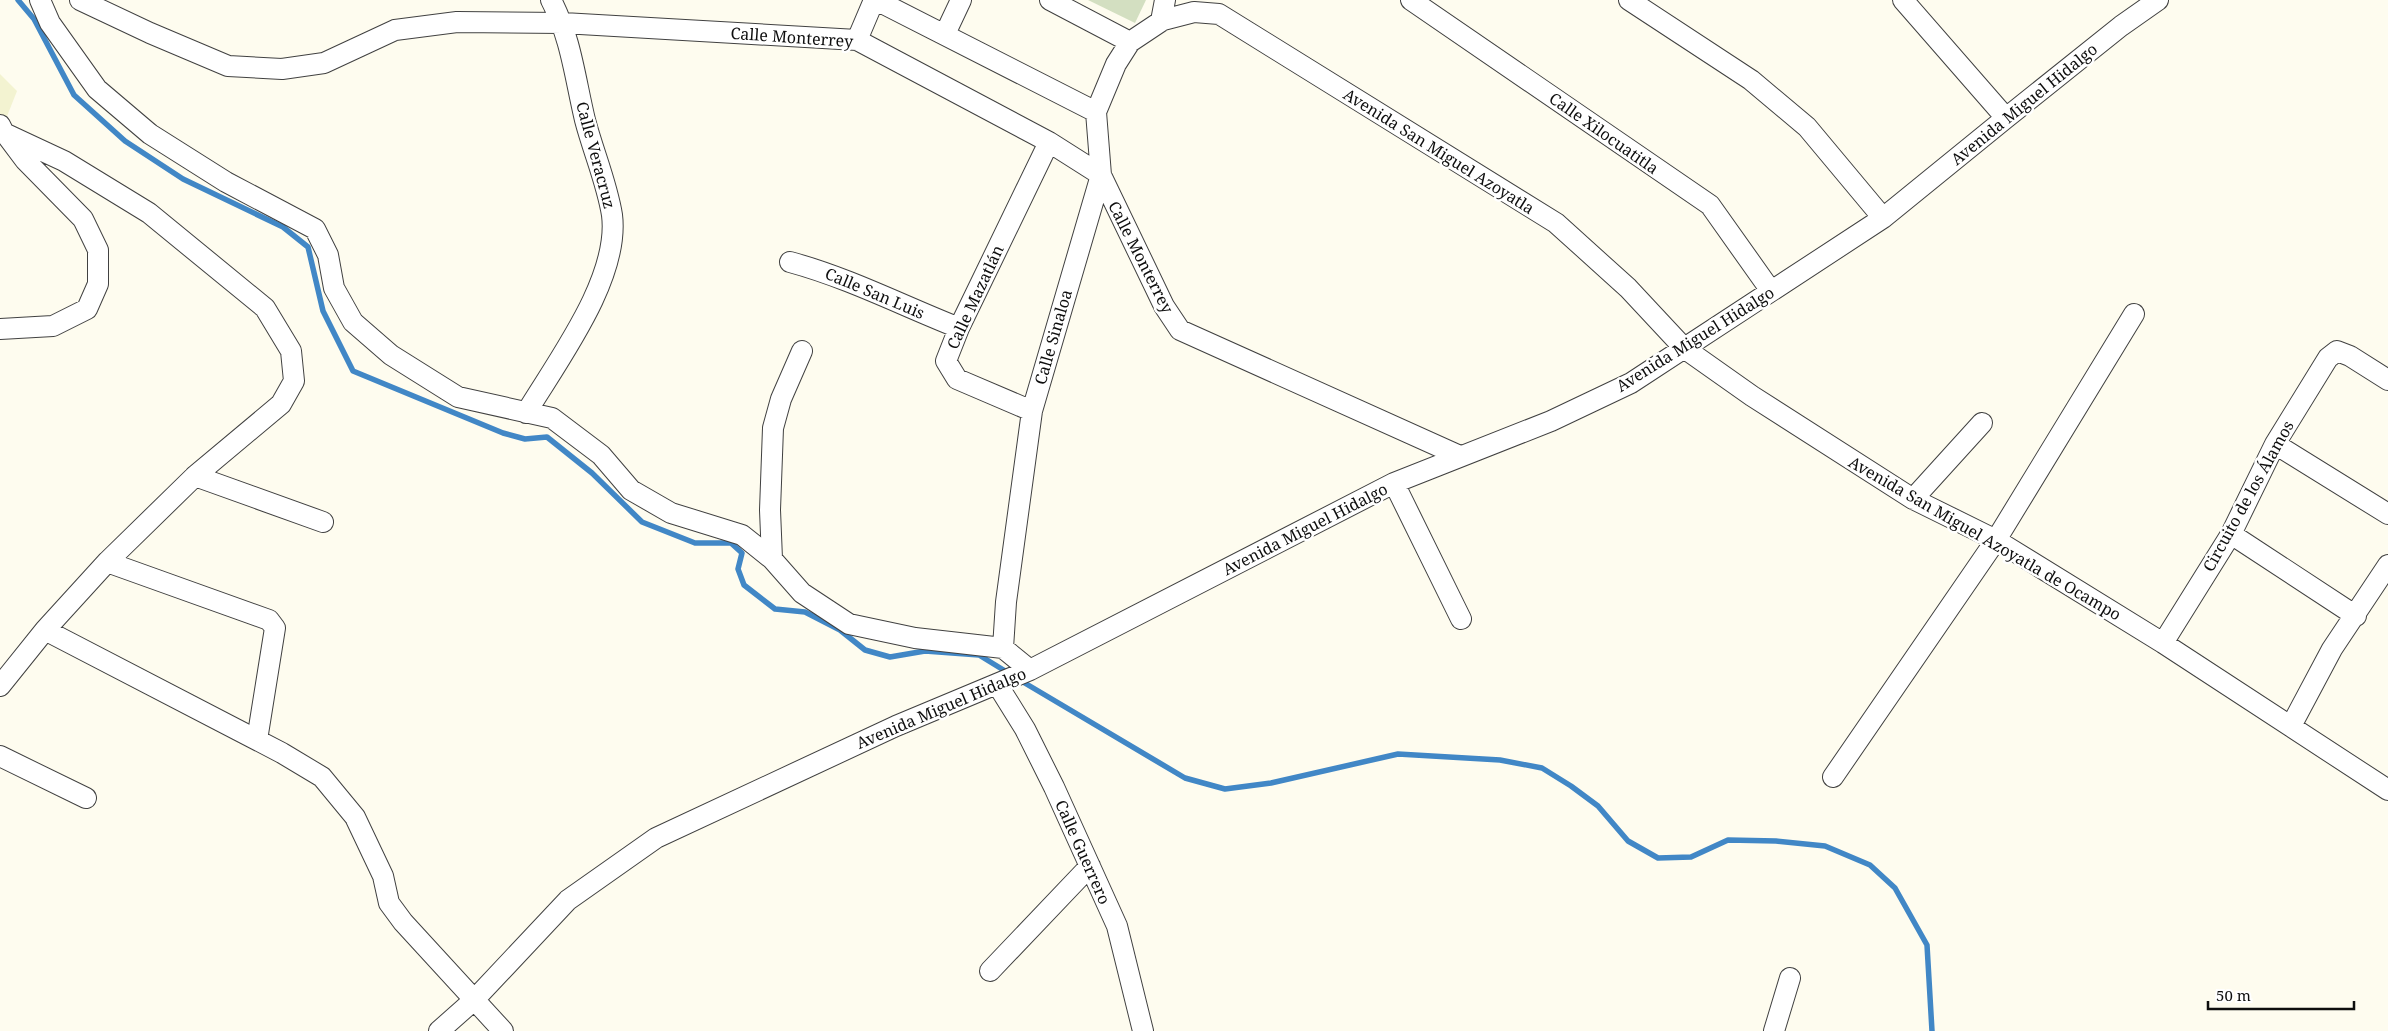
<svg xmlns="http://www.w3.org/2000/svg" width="2388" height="1031" viewBox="0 0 2388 1031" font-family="'Noto Serif',serif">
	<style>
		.farmland { fill: #f3f3d1 }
		.cemetery { fill: #d3dfc1 }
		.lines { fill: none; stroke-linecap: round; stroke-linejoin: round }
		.stream { stroke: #4187c6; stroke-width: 5.5 }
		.minor-casing { stroke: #414141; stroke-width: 22 }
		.minor { stroke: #fff; stroke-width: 20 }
		.labels { text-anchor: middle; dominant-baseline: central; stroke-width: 5; stroke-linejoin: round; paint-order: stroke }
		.street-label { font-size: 16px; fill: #0e0e0e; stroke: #fff }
	</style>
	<rect width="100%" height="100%" fill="#fefcef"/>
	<path class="farmland" d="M0,74L17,91L0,134Z"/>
	<path class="cemetery" d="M1088,0H1146L1135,23Z"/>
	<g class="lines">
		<path class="stream" d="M18,0L34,19L74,95L125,141L183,179L283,227L308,247L323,311L353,371L503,433L525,439L547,437L592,473L642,522L695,543H731L742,553L738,569L744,585L775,609L805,612L840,630L865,650L890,657L925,651L979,655L1010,674
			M1018,679L1185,778L1225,789L1271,783L1398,754L1500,760L1542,768L1571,786L1598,806L1628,841L1658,858L1691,857L1728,840L1776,841L1825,846L1870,865L1895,888L1927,945L1932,1031"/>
		<defs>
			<path id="minor" d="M40,0L50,23L97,89L150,134L226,182L315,229L328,255L334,288L353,322L391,355L458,397L552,418L601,455L631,490L671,513L742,535L772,559L802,593L849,624L915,638L1003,648
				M80,0L150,33L228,66L282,69L324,63L395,30L457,22L563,23L857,40L1049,142L1101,175L1164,306L1180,330L1460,456
				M876,0L1096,112
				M1050,0L1130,42
				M1411,0L1710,205L1771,291
				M1629,0L1751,80L1807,127L1883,218
				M1903,0L2006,118
				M1161,21L1165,0
				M945,34L961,0
				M857,40L874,0
				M0,125L4,133L64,161L149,213L265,308L291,351L294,381L281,404L195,476L107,562L45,630L0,686
				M790,262C849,278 903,306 959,328
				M0,329L53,326L87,309L98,284V250L83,219L25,160L7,136
				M1032,411L957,379L946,361L959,328L1049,142
				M526,413C558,360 620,278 612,215C607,183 593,151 585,120C575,78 571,38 551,0
				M2275,444L2388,514
				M195,476L323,522
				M1394,483L1461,619
				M1913,499L1982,423
				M2231,534L2356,616
				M772,559L770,510L773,428L781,399L802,351
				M107,562L269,620L275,628L257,740
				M45,630L282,753L322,777L355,817L383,876L389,903L403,922L503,1031
				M2163,643L2231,534L2275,444L2328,358L2337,351L2350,356L2388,380
				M1030,670L1003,648L1006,602L1032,411L1101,175L1096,112L1116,64L1130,42L1163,20L1194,12L1219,14L1556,223L1628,288L1684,348L1752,396L1913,499L1996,540L2163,643L2388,790
				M997,684L1025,729L1054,787L1117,926L1143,1031
				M2291,726L2332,649L2388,565
				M0,756L86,798
				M1833,777L1996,540L2134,314
				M990,971L1090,866
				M439,1031L474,1000L568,900L656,838L896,726L1030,670L1394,483L1551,421L1631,383L1883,218L2006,118L2121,26L2158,0
				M1774,1031L1790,978"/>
		</defs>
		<use href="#minor" class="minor-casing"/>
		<use href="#minor" class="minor"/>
	</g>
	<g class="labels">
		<g class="street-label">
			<text transform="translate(792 37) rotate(4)">Calle Monterrey</text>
			<text transform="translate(2024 104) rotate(-39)">Avenida Miguel Hidalgo</text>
			<text transform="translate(1604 133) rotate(35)">Calle Xilocuatitla</text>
			<text transform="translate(1439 151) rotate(32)">Avenida San Miguel Azoyatla</text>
			<text transform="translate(596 155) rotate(75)">Calle Veracruz</text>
			<text transform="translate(1141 257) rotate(63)">Calle Monterrey</text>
			<text transform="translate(875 293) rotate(23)">Calle San Luis</text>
			<text transform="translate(975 297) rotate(-65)">Calle Mazatlán</text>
			<text transform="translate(1053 337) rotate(-74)">Calle Sinaloa</text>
			<text transform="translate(1695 339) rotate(-32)">Avenida Miguel Hidalgo</text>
			<text transform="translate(2248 496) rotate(-61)">Circuito de los Álamos</text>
			<text transform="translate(1305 529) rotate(-27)">Avenida Miguel Hidalgo</text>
			<text transform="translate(1985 538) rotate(30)">Avenida San Miguel Azoyatla de Ocampo</text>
			<text transform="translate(941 708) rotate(-23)">Avenida Miguel Hidalgo</text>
			<text transform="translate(1083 852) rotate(66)">Calle Guerrero</text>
		</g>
	</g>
	<path d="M2208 1001v8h146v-8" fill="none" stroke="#0e0e0e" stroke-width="2.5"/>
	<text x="2216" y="1001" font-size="15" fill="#0e0e0e" stroke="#ffffff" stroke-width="4" paint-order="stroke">50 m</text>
</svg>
